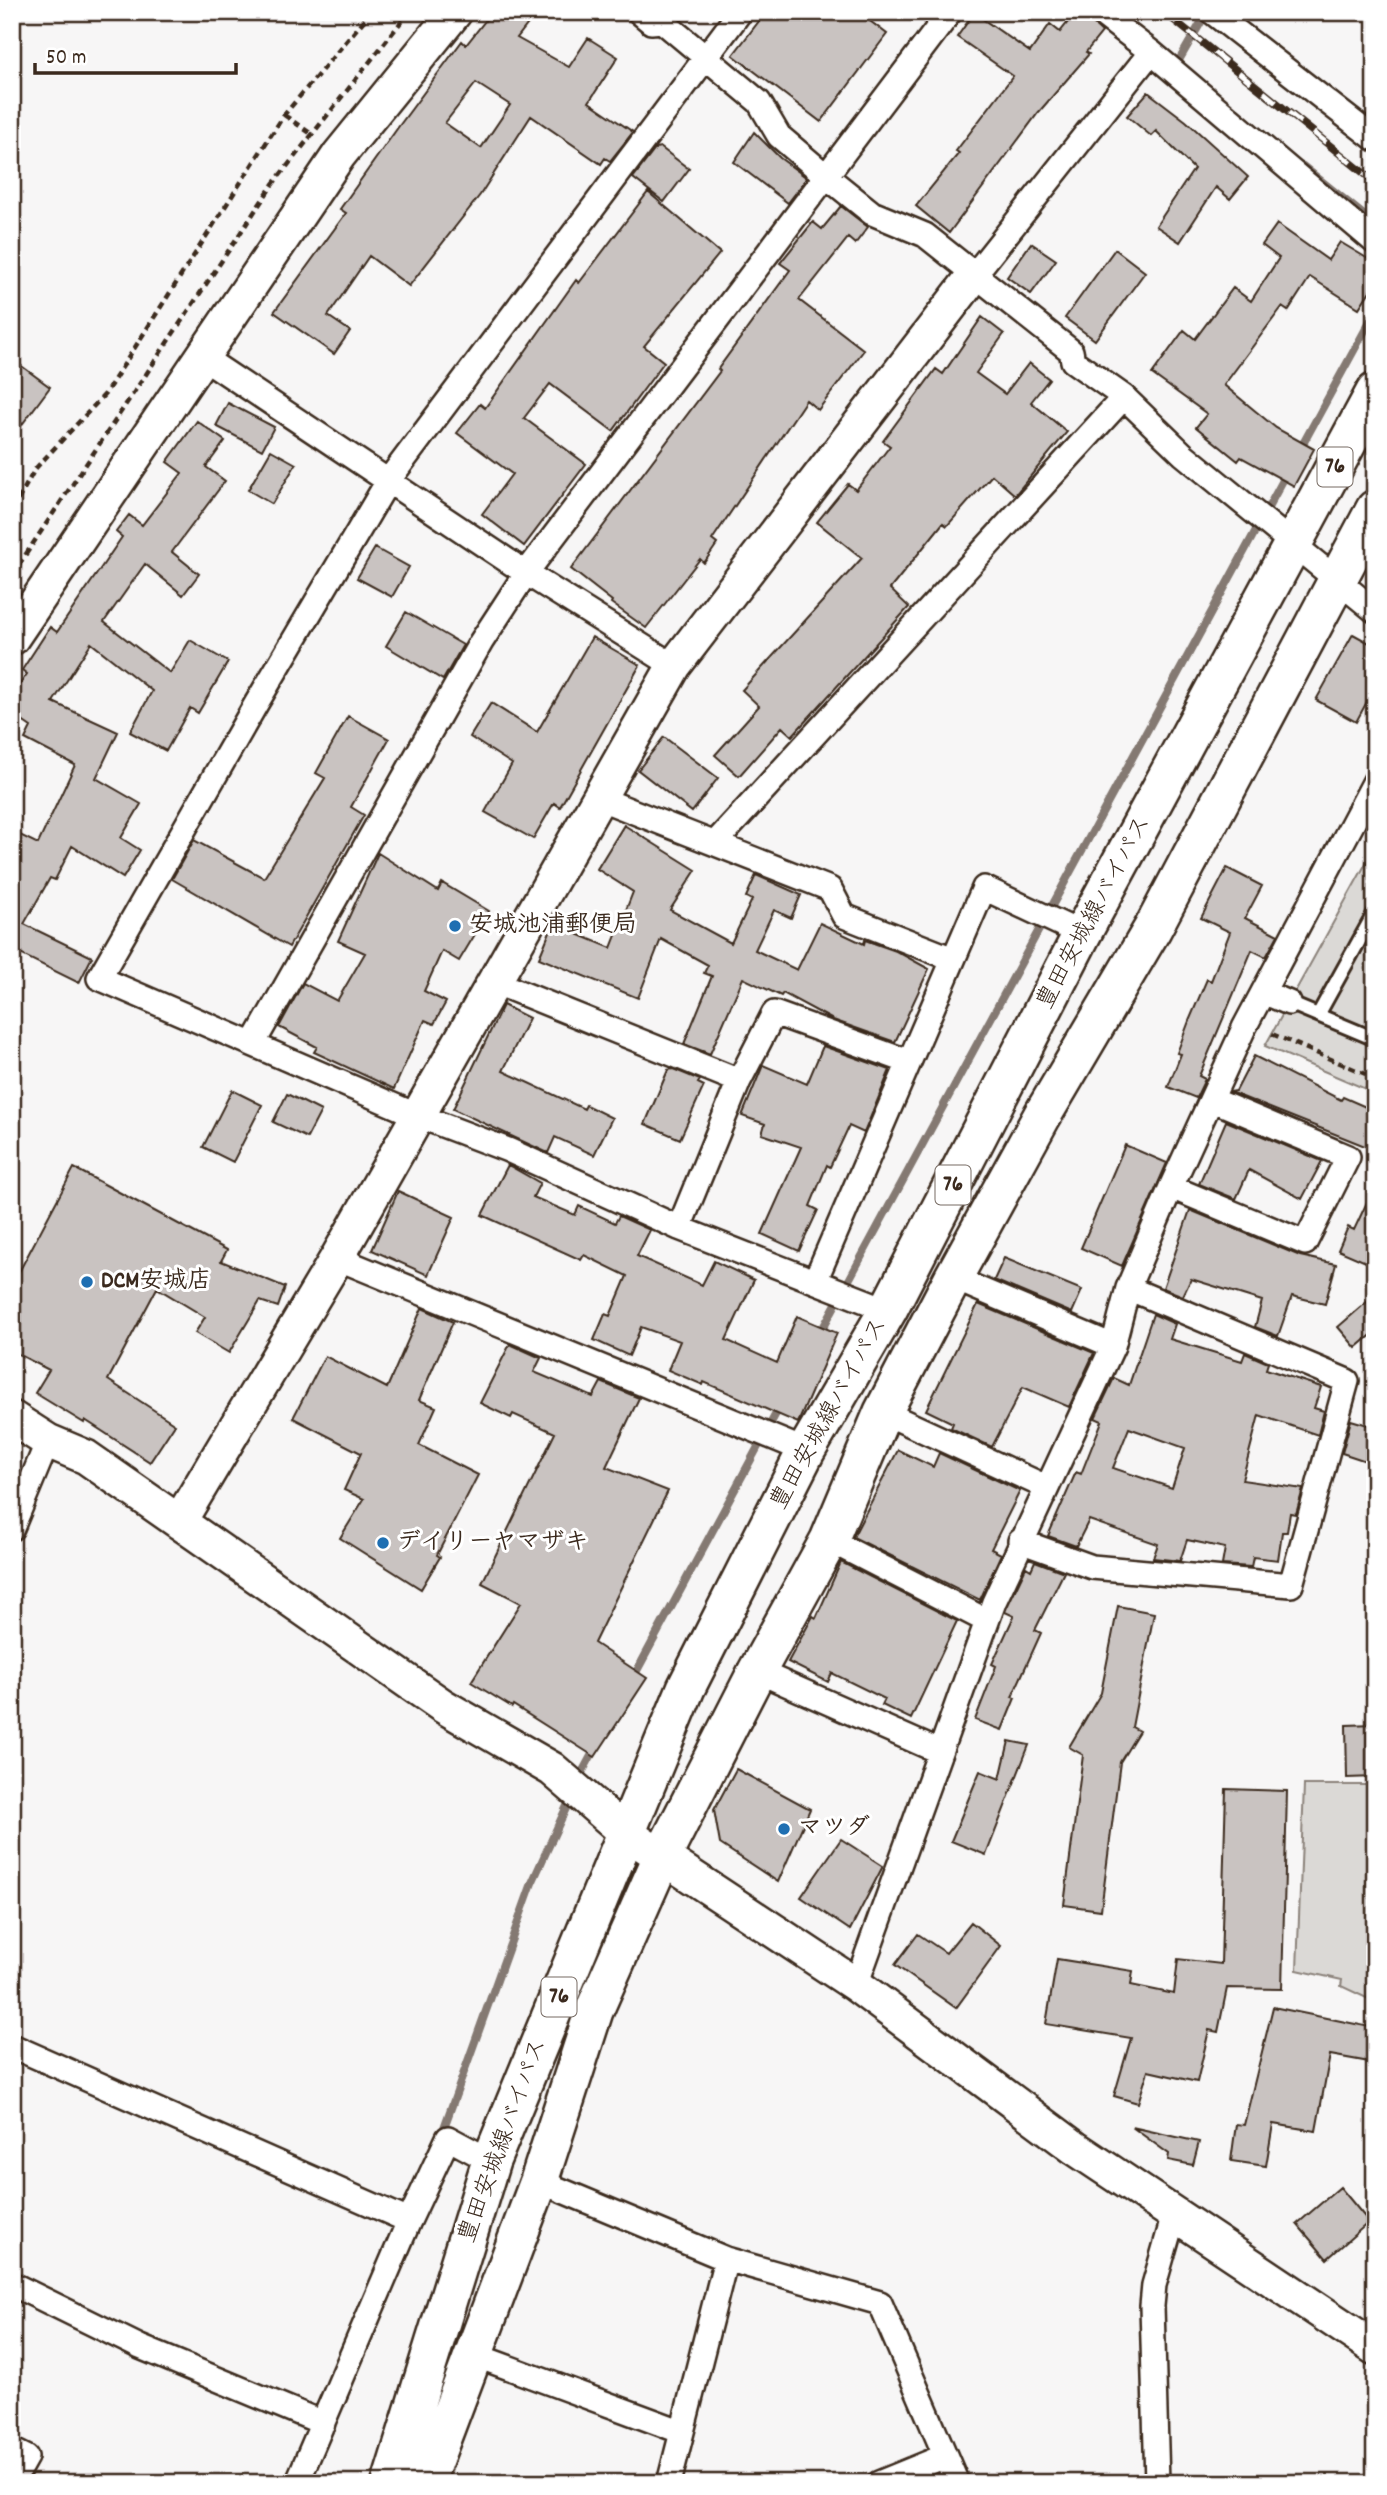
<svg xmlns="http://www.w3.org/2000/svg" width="1387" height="2495" viewBox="0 0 1387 2495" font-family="Dekko,'Klee One',sans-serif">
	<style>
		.green { fill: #dbd9d6; stroke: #8b827a; stroke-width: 2 }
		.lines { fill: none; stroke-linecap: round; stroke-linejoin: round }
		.stream { stroke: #847972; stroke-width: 8 }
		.building { fill: #c9c3c1; stroke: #3b2a1e; stroke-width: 2; fill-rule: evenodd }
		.lane-casing { stroke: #3b2a1e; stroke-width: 18 }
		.street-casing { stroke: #3b2a1e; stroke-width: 28 }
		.secondary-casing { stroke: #3b2a1e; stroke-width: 38 }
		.primary-casing { stroke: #3b2a1e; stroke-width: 42 }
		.path { stroke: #3b2a1e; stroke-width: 4.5; stroke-dasharray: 7 5; stroke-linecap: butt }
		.lane { stroke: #fff; stroke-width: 12 }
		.street { stroke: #fff; stroke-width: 23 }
		.secondary { stroke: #fff; stroke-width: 33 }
		.primary { stroke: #fff; stroke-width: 37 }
		.rail-casing { stroke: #3b2a1e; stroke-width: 8 }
		.rail { stroke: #fff; stroke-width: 5; stroke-dasharray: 16; stroke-linecap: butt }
		.poi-dot { fill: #1f6fb2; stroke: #fff; stroke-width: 2.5 }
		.labels { text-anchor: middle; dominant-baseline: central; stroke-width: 6; stroke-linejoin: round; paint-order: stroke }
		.shield { fill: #fff; stroke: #766a62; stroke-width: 2 }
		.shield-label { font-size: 23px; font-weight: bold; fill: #3b2a1e }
		.street-label { font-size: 24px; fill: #3b2a1e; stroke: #fff }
		.poi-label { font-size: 24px; font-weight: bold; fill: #3b2a1e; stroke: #fff; text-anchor: start }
	</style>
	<rect width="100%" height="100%" fill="#f7f6f6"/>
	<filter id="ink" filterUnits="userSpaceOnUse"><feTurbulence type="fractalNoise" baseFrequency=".0143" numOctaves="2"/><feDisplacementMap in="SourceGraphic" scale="14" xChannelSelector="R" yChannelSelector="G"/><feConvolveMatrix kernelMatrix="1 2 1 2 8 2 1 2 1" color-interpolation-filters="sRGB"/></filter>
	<g filter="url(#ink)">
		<path class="green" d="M1375,847V1093L1265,1046Z
			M1304,1785H1375V2002L1341,1986L1342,1980L1297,1970Z"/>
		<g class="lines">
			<path class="stream" d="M1185,69L1178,62L1207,12
				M1303,166L1375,224
				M1299,451L1375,312
				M818,1337L1288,471
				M633,1678L780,1406
				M578,1780L597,1745
				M441,2136L532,1883L572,1795"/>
		</g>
		<path class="building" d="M492,12H537L517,38L569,67L588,38L618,57L589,102L633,132L610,161L605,158L601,164L531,116L480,195L409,286L369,256L328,316L350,331L334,354L274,312L346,213L340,209L399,126L462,41L466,45ZM476,83L510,105L481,148L445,123Z
			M766,12H858L887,34L821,122L733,55Z
			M1076,12H1080L1102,32L1086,52L1089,54L1038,113L949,233L916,206L959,153L956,151L1013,76L957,37L974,13L1030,52L1050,24L1060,32Z
			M1148,92L1186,121L1248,177L1230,199L1216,187L1180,242L1156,226L1194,169L1156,131L1151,136L1127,116Z
			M754,132L780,158L807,178L788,203L734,162Z
			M660,147L689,169L664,202L633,178L656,148Z
			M648,192L720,253L644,346L664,362L613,431L550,384L524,418L586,464L524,546L482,514L512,474L457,433L480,404L485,408L576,280L579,283Z
			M841,206L868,227L855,244L848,238L799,300L864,350L818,410L806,400L712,540L717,544L704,563L700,559L646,628L611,603L612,601L571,569L720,371L718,369L790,270L780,263L813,222L822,229Z
			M1277,224L1328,260L1340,242L1375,263V283L1359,308L1310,277L1288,311L1282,307L1224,385L1276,428L1314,449L1294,486L1241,457L1238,461L1196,427L1207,414L1152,374L1184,330L1195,339L1233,288L1251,301L1279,258L1262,245Z
			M1031,243L1056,260L1031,294L1007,277Z
			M1115,249L1145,272L1095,340L1065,318Z
			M982,317L1004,334L976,373L1005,394L1029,363L1049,379L1031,402L1067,432L1015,495L992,475L947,526L943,523L890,589L909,607L792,736L782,727L739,776L715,755L759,706L742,690L862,558L817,522L848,484L856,490L890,446L883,441L936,369L943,374Z
			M12,359L50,387L12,438Z
			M228,403L274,427L262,450L216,426Z
			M197,421L225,441L206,467L225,481L172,552L199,574L183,595L145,564L104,622L170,673L190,640L228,662L198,713L190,708L166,751L130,732L152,691L91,643L53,702L118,732L96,778L141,804L121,838L140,850L123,878L72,846L55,880L50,878L24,924L92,957L79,983L12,950V831L38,844L75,765L25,739L31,727L12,714V695L27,674L22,670L50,627L57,632L122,537L116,532L129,515L142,525L182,473L167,462Z
			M271,450L296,464L272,504L248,490Z
			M375,548L409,567L392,597L357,578Z
			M406,612L463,645L443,680L386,646Z
			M1353,634L1375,646V687L1356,722L1316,700Z
			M592,637L640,665L560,807L554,803L533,839L485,812L512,764L470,737L491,703L537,732Z
			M348,716L389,739L351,807L364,815L289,947L172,879L194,840L264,878L325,778L316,773Z
			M664,737L718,778L692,812L638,770Z
			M624,825L696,870L670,910L731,943L752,900L746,897L756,875L801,895L791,918L774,910L755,950L797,970L820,923L864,944L865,940L896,951L929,969L895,1042L833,1020L783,993L781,996L743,978L710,1054L684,1044L712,976L704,973L708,965L661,939L638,998L539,958L553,924L611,948L633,892L597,869Z
			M378,853L438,891L442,883L489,911L459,961L442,951L424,991L446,1002L434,1024L425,1020L394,1089L314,1052L317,1047L279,1027L303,983L337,1001L365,953L338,941Z
			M1227,868L1262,886L1245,918L1278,935L1266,957L1252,950L1199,1076L1205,1079L1196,1098L1168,1087L1181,1054L1177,1053L1189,1021L1207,979L1211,981L1230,932L1201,918Z
			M503,1005L529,1018L503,1071L584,1109L586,1105L612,1118L594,1155L555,1137L548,1153L453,1109Z
			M823,1046L890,1070L864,1133L849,1126L830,1167L827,1165L810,1206L818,1210L799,1251L762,1234L801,1147L762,1134L765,1124L742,1116L763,1065L807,1084Z
			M1254,1056L1341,1100L1343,1097L1375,1111V1150L1230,1092L1236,1091Z
			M673,1069L700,1080L698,1083L704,1086L680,1139L645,1124L668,1070Z
			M232,1090L262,1105L233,1162L203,1147Z
			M287,1094L321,1111L307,1138L273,1122Z
			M1226,1121L1322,1161L1302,1199L1249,1170L1236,1199L1199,1184Z
			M1125,1145L1167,1163L1122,1266L1081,1248Z
			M508,1165L540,1183L533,1197L575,1215L579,1206L615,1223L619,1216L650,1230L637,1256L702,1285L714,1261L754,1280L726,1340L777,1363L797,1316L837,1333L798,1423L704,1382L703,1385L668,1370L680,1341L641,1327L629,1356L594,1340L605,1314L610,1316L627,1276L584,1255L581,1260L482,1215Z
			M74,1168L227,1250L221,1261L285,1287L278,1307L260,1301L229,1353L195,1333L205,1317L157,1288L108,1380L175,1424L150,1462L85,1420L84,1423L35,1393L49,1370L12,1351V1285Z
			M1375,1185V1266L1338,1250L1348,1227L1354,1230Z
			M398,1191L454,1217L428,1275L372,1250Z
			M1190,1210L1300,1256L1336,1264L1325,1304L1292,1296L1278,1336L1255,1327L1262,1301L1191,1279L1183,1296L1163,1288Z
			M1004,1258L1082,1290L1072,1313L994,1280Z
			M1375,1295V1332L1356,1348L1338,1327Z
			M978,1304L1094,1353L1069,1407L1023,1387L992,1447L951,1428L953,1423L926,1410Z
			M422,1308L453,1322L419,1400L436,1407L419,1445L478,1475L437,1555L440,1557L421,1589L340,1538L364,1499L344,1490L361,1453L293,1418L325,1356L387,1388Z
			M1153,1314L1175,1324L1170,1339L1242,1361L1245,1353L1268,1363L1266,1369L1321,1387L1314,1408L1324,1411L1318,1435L1259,1415L1242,1480L1303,1489L1296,1514L1290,1513L1287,1532H1282L1278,1560L1253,1557L1251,1567L1222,1565L1225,1548L1187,1540L1180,1561L1153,1558L1158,1544L1089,1520L1076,1546L1048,1536L1076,1472L1081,1474L1102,1421L1095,1418L1114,1378L1129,1385ZM1129,1428L1185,1448L1172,1488L1113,1468Z
			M510,1344L541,1358L534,1372L593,1397L601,1382L639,1398L606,1467L668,1491L594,1643L647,1678L595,1757L513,1705L512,1707L471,1682L521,1603L482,1583L555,1433L513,1414L511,1418L480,1403Z
			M1351,1420L1375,1427V1444L1369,1462L1342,1453Z
			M898,1450L933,1467L939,1453L1020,1491L991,1549L1001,1554L980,1600L853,1537Z
			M1035,1561L1064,1572L1035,1630L1041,1633L1012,1697L1015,1698L1002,1730L975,1720L996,1666L992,1664L1014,1616L1005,1612L1007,1607L1026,1567L1031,1570Z
			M841,1562L957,1621L911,1719L882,1705L885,1699L832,1673L828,1682L788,1662L813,1616L816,1618Z
			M1118,1606L1154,1613L1132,1727L1139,1731L1120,1762L1101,1910L1064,1905L1083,1755L1069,1747L1101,1693Z
			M1375,1724V1777L1347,1778L1346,1725Z
			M1009,1741L1029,1745L986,1855L951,1841L980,1771L1000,1779Z
			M736,1769L810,1809L778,1882L720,1844L714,1810Z
			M1226,1789L1287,1791L1282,1989L1227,1988L1218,2032L1209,2030L1197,2082L1148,2071L1138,2103L1114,2096L1131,2038L1046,2024L1057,1959L1133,1971L1131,1985L1174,1994L1178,1959L1221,1964Z
			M841,1839L883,1866L850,1930L801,1897Z
			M971,1922L1001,1946L956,2008L895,1965L918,1934L946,1953Z
			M1273,2007L1375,2028V2063L1330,2055L1316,2131L1273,2124L1266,2166L1231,2161L1236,2124L1244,2125Z
			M1132,2127L1199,2142L1193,2165L1168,2160L1169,2154Z
			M1340,2187L1369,2222L1327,2259L1297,2224Z"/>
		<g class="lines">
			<defs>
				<path id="lane" d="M1289,1003L1375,1039
					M1318,1015L1375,912"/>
				<path id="street" d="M639,12L651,22L662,21L759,102L779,136L826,176L872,213L925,235L1071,351L1073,361L1124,397L1183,454L1375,611
					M740,12L388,481L256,704L99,978L416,1115L508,1150L679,1228L888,1310
					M1099,12L1151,52L1375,242
					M1212,12L1375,139
					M975,274L1151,52
					M201,356L526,573L674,666
					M601,799L830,889L844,916L953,959
					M716,842L1124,397
					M494,982L739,1081L679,1228
					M1263,992L1289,1003
					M253,1044L481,642L526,573L950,12
					M739,1081L774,1013L909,1062
					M1171,1187L1305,1243L1348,1157L1213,1100
					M337,1258L806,1451
					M953,1278L1113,1346
					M815,1281L984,888L1082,934
					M883,1412L1046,1487
					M12,1528L48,1441
					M829,1540L987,1621
					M1020,1541L1092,1567L1291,1585L1347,1381L1128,1288
					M757,1671L940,1752
					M856,1985L994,1602L1113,1346L1128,1288L1171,1187L1244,1028L1375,781
					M12,2046L409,2221
					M539,2181L726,2259L669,2483
					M726,2259L880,2303L957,2483
					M12,2284L140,2347L323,2423
					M472,2354L680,2431
					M12,2450L26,2457L12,2482
					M297,2483L409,2221L448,2138L491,2161
					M879,2483L945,2456
					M1157,2483L1152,2306L1154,2285L1174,2215"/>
				<path id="secondary" d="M12,638L339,155L455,12
					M12,1418L48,1441L86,1457L443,1706L552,1769L626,1833L856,1985L1075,2148L1375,2348
					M179,1522L337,1258L674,666L975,274"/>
				<path id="primary" d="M391,2483L491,2161L686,1688L806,1451L888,1310L1082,934L1375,392
					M425,2483L539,2181L594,2011L662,1857L757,1671L829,1540L883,1412L953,1278L1042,1116L1153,928L1375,509"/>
			</defs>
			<use href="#lane" class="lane-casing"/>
			<use href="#street" class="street-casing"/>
			<use href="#secondary" class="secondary-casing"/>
			<use href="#primary" class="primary-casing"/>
			<path class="path" d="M284,115L313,135
				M12,511L35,469L105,394L284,115L371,12
				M12,575L273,184L409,12
				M1272,1034L1375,1078"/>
			<use href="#lane" class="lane"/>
			<use href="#street" class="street"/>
			<use href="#secondary" class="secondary"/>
			<use href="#primary" class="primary"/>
			<defs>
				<path id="rail" d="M1164,12L1375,182"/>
			</defs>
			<use href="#rail" class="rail-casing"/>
			<use href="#rail" class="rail"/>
		</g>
	</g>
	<g class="poi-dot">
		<circle cx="455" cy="926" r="7"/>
		<circle cx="87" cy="1282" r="7"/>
		<circle cx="383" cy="1543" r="7"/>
		<circle cx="784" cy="1829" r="7"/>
	</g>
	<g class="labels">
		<g class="shield">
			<rect x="1317.5" y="447.5" width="35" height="39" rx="5"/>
			<rect x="935.5" y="1165.5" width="35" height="39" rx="5"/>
			<rect x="541.5" y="1977.5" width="35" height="39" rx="5"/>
		</g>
		<g class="shield-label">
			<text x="1335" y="467">76</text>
			<text x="953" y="1185">76</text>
			<text x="559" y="1997">76</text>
		</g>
		<g class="street-label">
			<text transform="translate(1095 913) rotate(-62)">豊田安城線バイパス</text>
			<text transform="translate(830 1414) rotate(-61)">豊田安城線バイパス</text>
			<text transform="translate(504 2141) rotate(-70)">豊田安城線バイパス</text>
		</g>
		<g class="poi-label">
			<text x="469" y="926">安城池浦郵便局</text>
			<text x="101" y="1282">DCM安城店</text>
			<text x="397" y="1543">デイリーヤマザキ</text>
			<text x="798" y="1829">マツダ</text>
		</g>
	</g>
	<rect width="1387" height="2495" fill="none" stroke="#fff" stroke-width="42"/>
	<rect x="21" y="21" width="1345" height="2453" fill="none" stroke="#3b2a1e" stroke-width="2.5" filter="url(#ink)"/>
	<path d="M35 63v10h201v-10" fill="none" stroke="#3b2a1e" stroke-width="3.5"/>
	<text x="46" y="63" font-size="21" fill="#3b2a1e" stroke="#ffffff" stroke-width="5" paint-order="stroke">50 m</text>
</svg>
